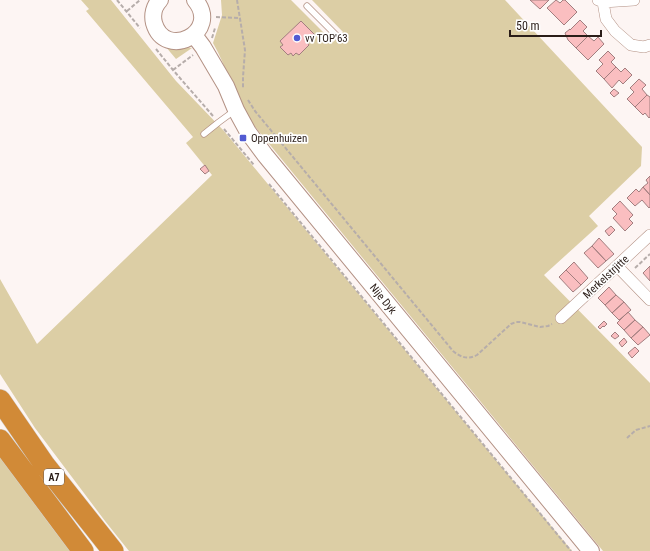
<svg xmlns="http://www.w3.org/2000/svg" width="650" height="551" viewBox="0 0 650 551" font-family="'Roboto Condensed',sans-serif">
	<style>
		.green { fill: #dccea5 }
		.building { fill: #fabec0; stroke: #a27e7f }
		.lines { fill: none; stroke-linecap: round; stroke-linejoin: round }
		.lane-casing { stroke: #b39184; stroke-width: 7 }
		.street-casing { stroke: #b39184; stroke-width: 12 }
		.secondary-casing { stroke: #b39184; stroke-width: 18 }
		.highway-casing { stroke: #d4d2d1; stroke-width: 22 }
		.path { stroke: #b6adaa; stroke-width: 2; stroke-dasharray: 4 2; stroke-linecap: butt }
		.lane { stroke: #fff; stroke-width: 5.5 }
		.street { stroke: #fff; stroke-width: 11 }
		.secondary { stroke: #fff; stroke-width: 16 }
		.highway { stroke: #d18a37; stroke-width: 21 }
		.poi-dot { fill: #525bd2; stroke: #fff; stroke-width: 1.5 }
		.labels { text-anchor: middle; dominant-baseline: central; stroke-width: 3.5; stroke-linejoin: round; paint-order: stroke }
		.shield { fill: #fff; stroke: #6a615d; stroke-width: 1 }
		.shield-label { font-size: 10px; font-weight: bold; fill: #2a1d18 }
		.poi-label { font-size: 11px; fill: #2a1d18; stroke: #fff; text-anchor: start }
		.street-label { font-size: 11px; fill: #2a1d18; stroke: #fff }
	</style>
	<rect width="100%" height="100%" fill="#fdf5f3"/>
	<path class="green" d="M81,0H111L176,81L224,131L248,160L495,459L572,551H129L105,521L35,428L0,374V279L37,344L212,175L186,143L193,137L86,11L89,9Z
		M221,0H291L333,42L343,32L312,0H505L642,147L641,166L589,216L598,226L544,275L650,383V551H603L247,117C233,94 227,67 213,43L222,15Z
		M160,40L173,45L192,48L176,59Z
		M0,457L54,530L71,551H0Z"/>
	<path class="building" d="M530,0H549L540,9Z
		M556,0L560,3L563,0H565L577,12L564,25L547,8Z
		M580,20L587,27L583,31L588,36L576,48L568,40L565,33L570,29V30Z
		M301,21L315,35L307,42L309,45L299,55L296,53L293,56L291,53L288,55L280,47L283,45L280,41Z
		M588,36L594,41L598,37L604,44L588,60L576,48Z
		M608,51L615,58L611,62L616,67L604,79L596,71L603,64L599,60Z
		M616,67L621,72L625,68L632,75L623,84L619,80L612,88L604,79Z
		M639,79L646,85L642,89L647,95L635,107L627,99L634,92L630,88Z
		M614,89L619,93L614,97L610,93Z
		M647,95L650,97V117L649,118L645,113L643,115L635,107Z
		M205,165L209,171L205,174L200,169Z
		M650,176V195L643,187L648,183L646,180Z
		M643,187L650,195V207L649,208L642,200L635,206L627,198L636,189L639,192Z
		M620,201L633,215L629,219L633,223L625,231L613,218L617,214L612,209Z
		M611,226L615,230L609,236L605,231Z
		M599,238L614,254L606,261L592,246Z
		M592,246L606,261L598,268L584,253Z
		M574,262L588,278L581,285L566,270Z
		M650,266V281L643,273Z
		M566,270L581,285L573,292L559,277Z
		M609,287L616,295L605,305L598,298Z
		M616,295L624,302L612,313L605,305Z
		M624,302L631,310L619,320L612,313Z
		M628,312L635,320L624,330L617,323Z
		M635,320L643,327L631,338L624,330Z
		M604,321L607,324L604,327L603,326L600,329L598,327Z
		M643,327L650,335L638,345L631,338Z
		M615,332L619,336L615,339L611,336Z
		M624,338L627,342L622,347L619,343Z
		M635,347L639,351L632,358L628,353Z"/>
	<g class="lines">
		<defs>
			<path id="lane" d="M307,6L337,36
				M204,134L219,122L234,111"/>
			<path id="street" d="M598,0L603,2L634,0
				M603,2L606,19L615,31L631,45L644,47L650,45
				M617,266L650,300
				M561,318L650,235"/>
			<path id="secondary" d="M160,0C154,6 152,15 154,23C165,61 222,32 195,0
				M194,35L203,47L226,86L236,110L248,132L265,155L591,551"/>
			<path id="highway" d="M0,400L44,464L113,551
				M0,440L83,551"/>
		</defs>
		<use href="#lane" class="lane-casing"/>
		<use href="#street" class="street-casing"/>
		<use href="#secondary" class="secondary-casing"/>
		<use href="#highway" class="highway-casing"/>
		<path class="path" d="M117,0L140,28
			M237,0L245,50L243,77V88
			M127,11L140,0
			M216,17L240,18
			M212,38L215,28
			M156,49L173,70L213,116
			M173,70L193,55
			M248,100L255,111L453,351C460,357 468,360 477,355L511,324L516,322H520L540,327L548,326L552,324
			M224,129L254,165
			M269,184L571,551
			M635,268L650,254
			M627,438L636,430L650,426"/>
		<use href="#lane" class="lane"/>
		<use href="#street" class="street"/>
		<use href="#secondary" class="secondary"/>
		<use href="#highway" class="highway"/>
	</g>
	<g class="poi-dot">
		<circle cx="297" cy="38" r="4"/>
		<rect x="239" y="134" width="8" height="8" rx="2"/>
	</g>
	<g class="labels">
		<rect class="shield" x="44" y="469" width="20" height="16" rx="3"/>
		<g class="shield-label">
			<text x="54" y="477">A7</text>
		</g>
		<g class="poi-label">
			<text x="305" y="38">vv TOP'63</text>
			<text x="251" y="138">Oppenhuizen</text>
		</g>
		<g class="street-label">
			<text transform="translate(606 277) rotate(-43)">Merkelstrjitte</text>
			<text transform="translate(383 299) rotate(51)">Nije Dyk</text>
		</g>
	</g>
	<path d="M510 30v6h91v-6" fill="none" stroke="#2a1d18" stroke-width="2"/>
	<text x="516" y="30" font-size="12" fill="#2a1d18" stroke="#ffffff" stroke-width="3" paint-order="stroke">50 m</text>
</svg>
